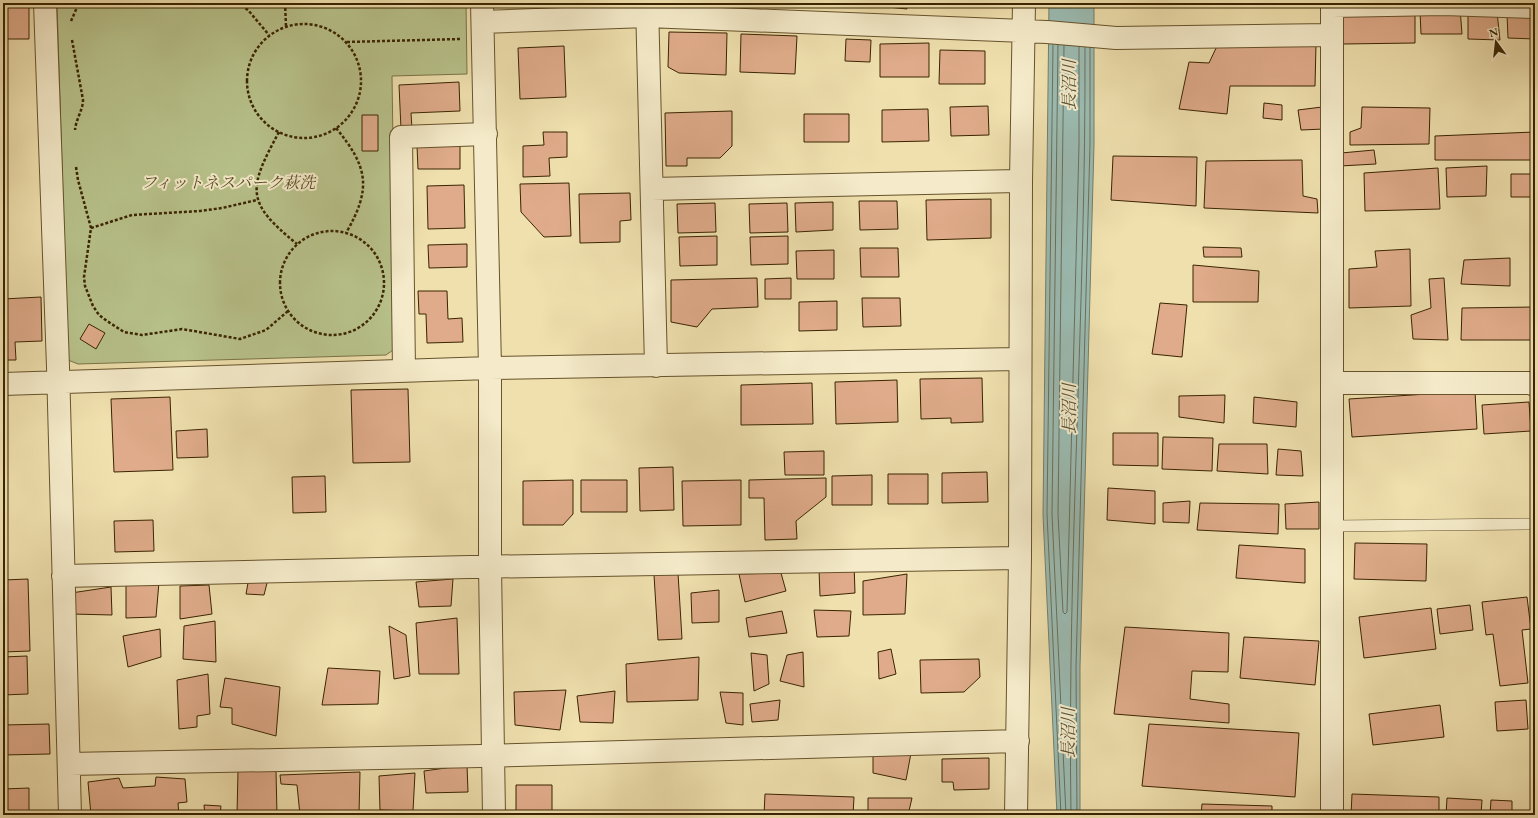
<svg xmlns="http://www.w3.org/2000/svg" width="1538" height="818" viewBox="0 0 1538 818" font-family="'EB Garamond','Noto Serif JP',serif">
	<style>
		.green { fill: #b8c28b; stroke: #797346 }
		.water { fill: #9bbbb2; stroke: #747f6b }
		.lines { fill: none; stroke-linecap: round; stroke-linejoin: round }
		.shore { stroke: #6a705a; stroke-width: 1 }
		.building { fill: #dfab8a; stroke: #3a2401 }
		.lane-casing { stroke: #67532c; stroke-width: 12 }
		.street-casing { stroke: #67532c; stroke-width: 24 }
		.path { stroke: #3a2401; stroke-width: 2.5; stroke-dasharray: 3 2; stroke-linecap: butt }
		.lane { stroke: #f5ebca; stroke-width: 11 }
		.street { stroke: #f5ebca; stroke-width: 22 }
		.labels { text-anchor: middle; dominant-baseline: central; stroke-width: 4; stroke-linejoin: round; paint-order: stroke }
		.park-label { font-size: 16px; font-style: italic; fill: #5a4c24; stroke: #f5ebca }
		.water-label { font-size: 17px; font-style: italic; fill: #575136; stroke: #f5ebca }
	</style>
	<rect width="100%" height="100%" fill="#efe0ae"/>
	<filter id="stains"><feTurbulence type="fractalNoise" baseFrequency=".005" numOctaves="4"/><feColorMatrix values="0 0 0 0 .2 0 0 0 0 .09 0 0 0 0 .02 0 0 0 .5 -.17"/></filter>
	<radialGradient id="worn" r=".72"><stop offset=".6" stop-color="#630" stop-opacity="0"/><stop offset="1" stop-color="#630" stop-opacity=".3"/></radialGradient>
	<path class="green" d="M57,3H466L467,74L392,76L396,348L386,355L78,364L68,360Z"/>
	<path class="water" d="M1049,3H1094V144L1080,667V815H1057L1043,515Z"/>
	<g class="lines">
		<path class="shore" d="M1053,45L1047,514L1061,815
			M1058,45L1052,514L1066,815
			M1064,45L1058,514L1063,612L1065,614L1067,612L1079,144V47
			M1071,815C1067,559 1086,303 1085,47
			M1077,815L1076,667L1090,144V48"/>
	</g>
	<path class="building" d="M3,3H29V39H3Z
		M869,3H907V9L869,5Z
		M1139,3H1205V6Z
		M1460,8L1462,34H1421L1420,11Z
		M1415,11V43L1343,44L1342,15Z
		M1497,12L1500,40L1468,39V14Z
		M1535,13V39L1508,38L1507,14Z
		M669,32L727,33L726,75L679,73L668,67Z
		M741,34L797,36L795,74L740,72Z
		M846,39L871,40L870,62L845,61Z
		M929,43V77H880V44Z
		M1316,44L1315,86H1230L1227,114L1179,109L1189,62L1209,63L1217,46Z
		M564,46L566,97L520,99L518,48Z
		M940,50L985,51V84H939Z
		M459,82L460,111L411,113L412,129H401L399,85Z
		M1264,103L1282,105V120L1263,118Z
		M988,106L989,135L951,136L950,107Z
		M1322,107L1324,129L1301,130L1298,110Z
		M1362,107L1430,108L1429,144L1350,145V132L1361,128Z
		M928,109L929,141L882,142V110Z
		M732,111V146L720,158H687V166H666L665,113Z
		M804,114H849V142H804Z
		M362,115H378V151H362Z
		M543,132H567V157L549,158L550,176L523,177V146L544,145Z
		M1535,132V160H1435V136Z
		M460,145V169H418L417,146Z
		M1374,150L1376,164L1340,166L1341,153Z
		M1113,156L1197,157L1196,206L1111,200Z
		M1302,160L1303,196L1317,199L1318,213L1204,208L1206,161Z
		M1487,166L1486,196L1447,197L1446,168Z
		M1438,168L1440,209L1365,211L1364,173Z
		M1511,174H1535V197H1511Z
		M569,183L571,236L544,237L521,212L520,184Z
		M464,185L465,228L428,229L427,186Z
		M630,193L631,220L620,221V242L580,243L579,194Z
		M991,199V238L927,240L926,200Z
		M859,201H897L898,229L860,230Z
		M833,202V230L796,232L795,203Z
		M715,203L716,232L678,233L677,204Z
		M787,203L788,232L750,233L749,204Z
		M717,236V265L680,266L679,237Z
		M788,236V264L751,265L750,237Z
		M467,244V267L429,268L428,245Z
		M1203,247L1241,248L1242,257H1204Z
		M860,248H898L899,277H861Z
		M1410,249L1411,306L1349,308V269L1377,267L1375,251Z
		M834,250V279H797L796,251Z
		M1510,258V286L1461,284L1464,260Z
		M1193,265L1259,271L1258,302H1193Z
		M757,278L758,307L712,309L697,327L671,322V280Z
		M791,278V299H765V279Z
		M1444,278L1448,340L1413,339L1411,315L1431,308L1429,279Z
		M418,291H447L448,319L462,318L463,342L427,343L426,314H419Z
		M41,297L42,341L15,342L16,360H3V299Z
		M862,298H900L901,326L863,327Z
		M837,301V330L799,331V302Z
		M1160,303L1187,305L1182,357L1152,354Z
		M1535,307V340H1461L1462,308Z
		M89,324L105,333L96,349L80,339Z
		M982,378L983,422L951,423V418L921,419L920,379Z
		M897,380L898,422L836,424L835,382Z
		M812,383L813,424L741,425V385Z
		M408,389L410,462L353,463L351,390Z
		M1475,391L1477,429L1352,437L1349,399Z
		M1225,395L1224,423L1179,417V396Z
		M170,397L173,470L114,472L111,399Z
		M1254,397L1297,402L1296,427L1253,423Z
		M1529,402L1531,431L1484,434L1482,405Z
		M207,429L208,457L177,458L176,431Z
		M1113,433H1158V466L1113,465Z
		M1163,437L1213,438L1212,471L1162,469Z
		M1219,444H1267L1268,474L1217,471Z
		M1278,449L1301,451L1303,476L1276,475Z
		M824,451V475H785L784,452Z
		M673,467L674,510L640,511L639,468Z
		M987,472L988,502L942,503V473Z
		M888,474H928V504H888Z
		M872,475V505H832V476Z
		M325,476L326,512L293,513L292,477Z
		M826,478V497L796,521L797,539L765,540L764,498H749V480Z
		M573,480V514L563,525H523V481Z
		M581,480H627V512H581Z
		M741,480V525L683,526L682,481Z
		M1108,488L1155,491V524L1107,520Z
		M1190,501L1189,523L1163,522V503Z
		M1319,502V529H1286L1285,504Z
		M1200,503L1279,504L1278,534L1197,530Z
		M153,520L154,551L115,552L114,521Z
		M1355,543L1427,544L1426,581L1354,579Z
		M1239,545L1305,549V583L1236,578Z
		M854,563L855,593L820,596L819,569Z
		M678,573L682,639L658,640L654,575Z
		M781,573L786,591L745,602L739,574Z
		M907,574L905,614L863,615V581Z
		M28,579L30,651L3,652V580Z
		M268,579L264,595L246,594L248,583Z
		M453,579L451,606L419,607L416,582Z
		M159,582L156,617L126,618V584Z
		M209,585L212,614L180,619V586Z
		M111,587L112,615L71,614V593Z
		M719,590V622L692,623L691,593Z
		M1527,597L1531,629L1522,630L1528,683L1500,686L1493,634L1486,635L1482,602Z
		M1470,605L1473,630L1440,634L1437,609Z
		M1431,608L1436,649L1364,658L1359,617Z
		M814,610L851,611L849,636L817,637Z
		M782,611L787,633L749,637L746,618Z
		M457,618L459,674H419L416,623Z
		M215,621L216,662L183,659L184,626Z
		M389,626L406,635L410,676L394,679Z
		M1125,627L1229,633L1228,672L1192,671L1190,699L1229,704V723L1114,714Z
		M160,629L161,657L128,667L123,636Z
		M1244,637L1319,641L1315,685L1240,678Z
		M891,649L896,674L879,679L878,652Z
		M803,652L804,687L780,681L787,655Z
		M751,653L767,655L769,684L754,691Z
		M27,656L28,694L3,695V657Z
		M699,657L698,700L627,702L626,664Z
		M979,659L980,677L964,692L921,693L920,660Z
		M328,668L380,671L378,704L322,705Z
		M208,674L210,714L197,716V727L179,729L177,680Z
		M225,678L280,687L276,736L232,724V708L220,707Z
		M566,690L560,730L515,725L514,692Z
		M615,691L613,723L580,722L577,696Z
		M720,692L743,693V725L726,723Z
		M780,700L778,720L752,722L750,704Z
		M1526,700L1528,729L1497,731L1495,702Z
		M1440,705L1444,737L1373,745L1369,714Z
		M49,724L50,754L3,755V725Z
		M1149,724L1299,733L1295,797L1142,786Z
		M873,751L911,753L906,780L873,773Z
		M989,758V789L954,790L953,782H942V759Z
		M467,765L468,792L426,793L424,771Z
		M238,771H276L277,815H237Z
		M360,772L359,814L300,815L297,785L281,784L280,775Z
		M415,773L413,811L380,810L379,776Z
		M156,777L185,779L187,802L178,803L179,815H91L88,782L119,778L123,788L155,786Z
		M516,785H552V814L516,815Z
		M29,788V815H3V789Z
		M765,794L854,797L853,815H764Z
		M1352,794L1439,797V815H1351Z
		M868,798H912L908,815H868Z
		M1447,798L1482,800L1481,815H1446Z
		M1491,800L1512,801V815H1490Z
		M1202,804L1272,806V815H1201Z
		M204,805L221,806L220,815H205Z
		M925,811L970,812V815H925Z"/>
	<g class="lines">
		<defs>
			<path id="lane" d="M1333,526L1535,524"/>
			<path id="street" d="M45,3L58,367L70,815
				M482,3L490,368V567L494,815
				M647,3L656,366
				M1332,6L1443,4L1535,7
				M483,22L647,16L1047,32L1116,38L1332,35
				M652,189L1021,181
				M404,370L401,137L486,134
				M1332,383H1530L1535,385
				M3,384L490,368L1020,359
				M63,576L470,567L1020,558
				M69,764L481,756L1018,741
				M1016,815L1020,558L1021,181L1024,3
				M1332,815V3"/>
		</defs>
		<use href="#lane" class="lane-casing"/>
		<use href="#street" class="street-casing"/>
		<path class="path" d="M156,3H168
			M237,3L248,10L269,35
			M285,3L286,26
			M71,21L79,3
			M247 81a57 57 0 1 1 114 0a57 57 0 1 1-114 0Z
			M72,40L83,100C83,110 76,119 75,130
			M347,42L460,39
			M336,128C368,167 372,188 346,233
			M279,132C248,189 245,202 297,244
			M76,167L78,180L91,228L84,277L85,286L93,306L99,315L107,321L124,332L142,335L182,329L240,339L266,330L288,311
			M91,228L132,215L200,211L222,208L257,200
			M280 283a52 52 0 1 1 104 0a52 52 0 1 1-104 0Z"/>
		<use href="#lane" class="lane"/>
		<use href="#street" class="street"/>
	</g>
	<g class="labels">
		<g class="park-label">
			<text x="228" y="182">フィットネスパーク萩洗</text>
		</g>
		<g class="water-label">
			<text transform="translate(1069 85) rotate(-90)">長沼川</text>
			<text transform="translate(1069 409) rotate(-90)">長沼川</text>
			<text transform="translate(1068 733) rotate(-90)">長沼川</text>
		</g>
	</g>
	<rect width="1538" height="818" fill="none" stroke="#efe0ae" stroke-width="16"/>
	<rect x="4" y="4" width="1530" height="810" fill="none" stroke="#3a2401" stroke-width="2"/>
	<rect x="8" y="8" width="1522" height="802" fill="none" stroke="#3a2401"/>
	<g transform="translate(1496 42) rotate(345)" stroke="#f5ebca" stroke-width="3" paint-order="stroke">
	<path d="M0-3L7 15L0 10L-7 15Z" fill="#3a2401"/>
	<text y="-6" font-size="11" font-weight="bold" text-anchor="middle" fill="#3a2401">N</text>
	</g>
	<rect width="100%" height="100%" filter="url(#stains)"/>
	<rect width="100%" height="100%" fill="url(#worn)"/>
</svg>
